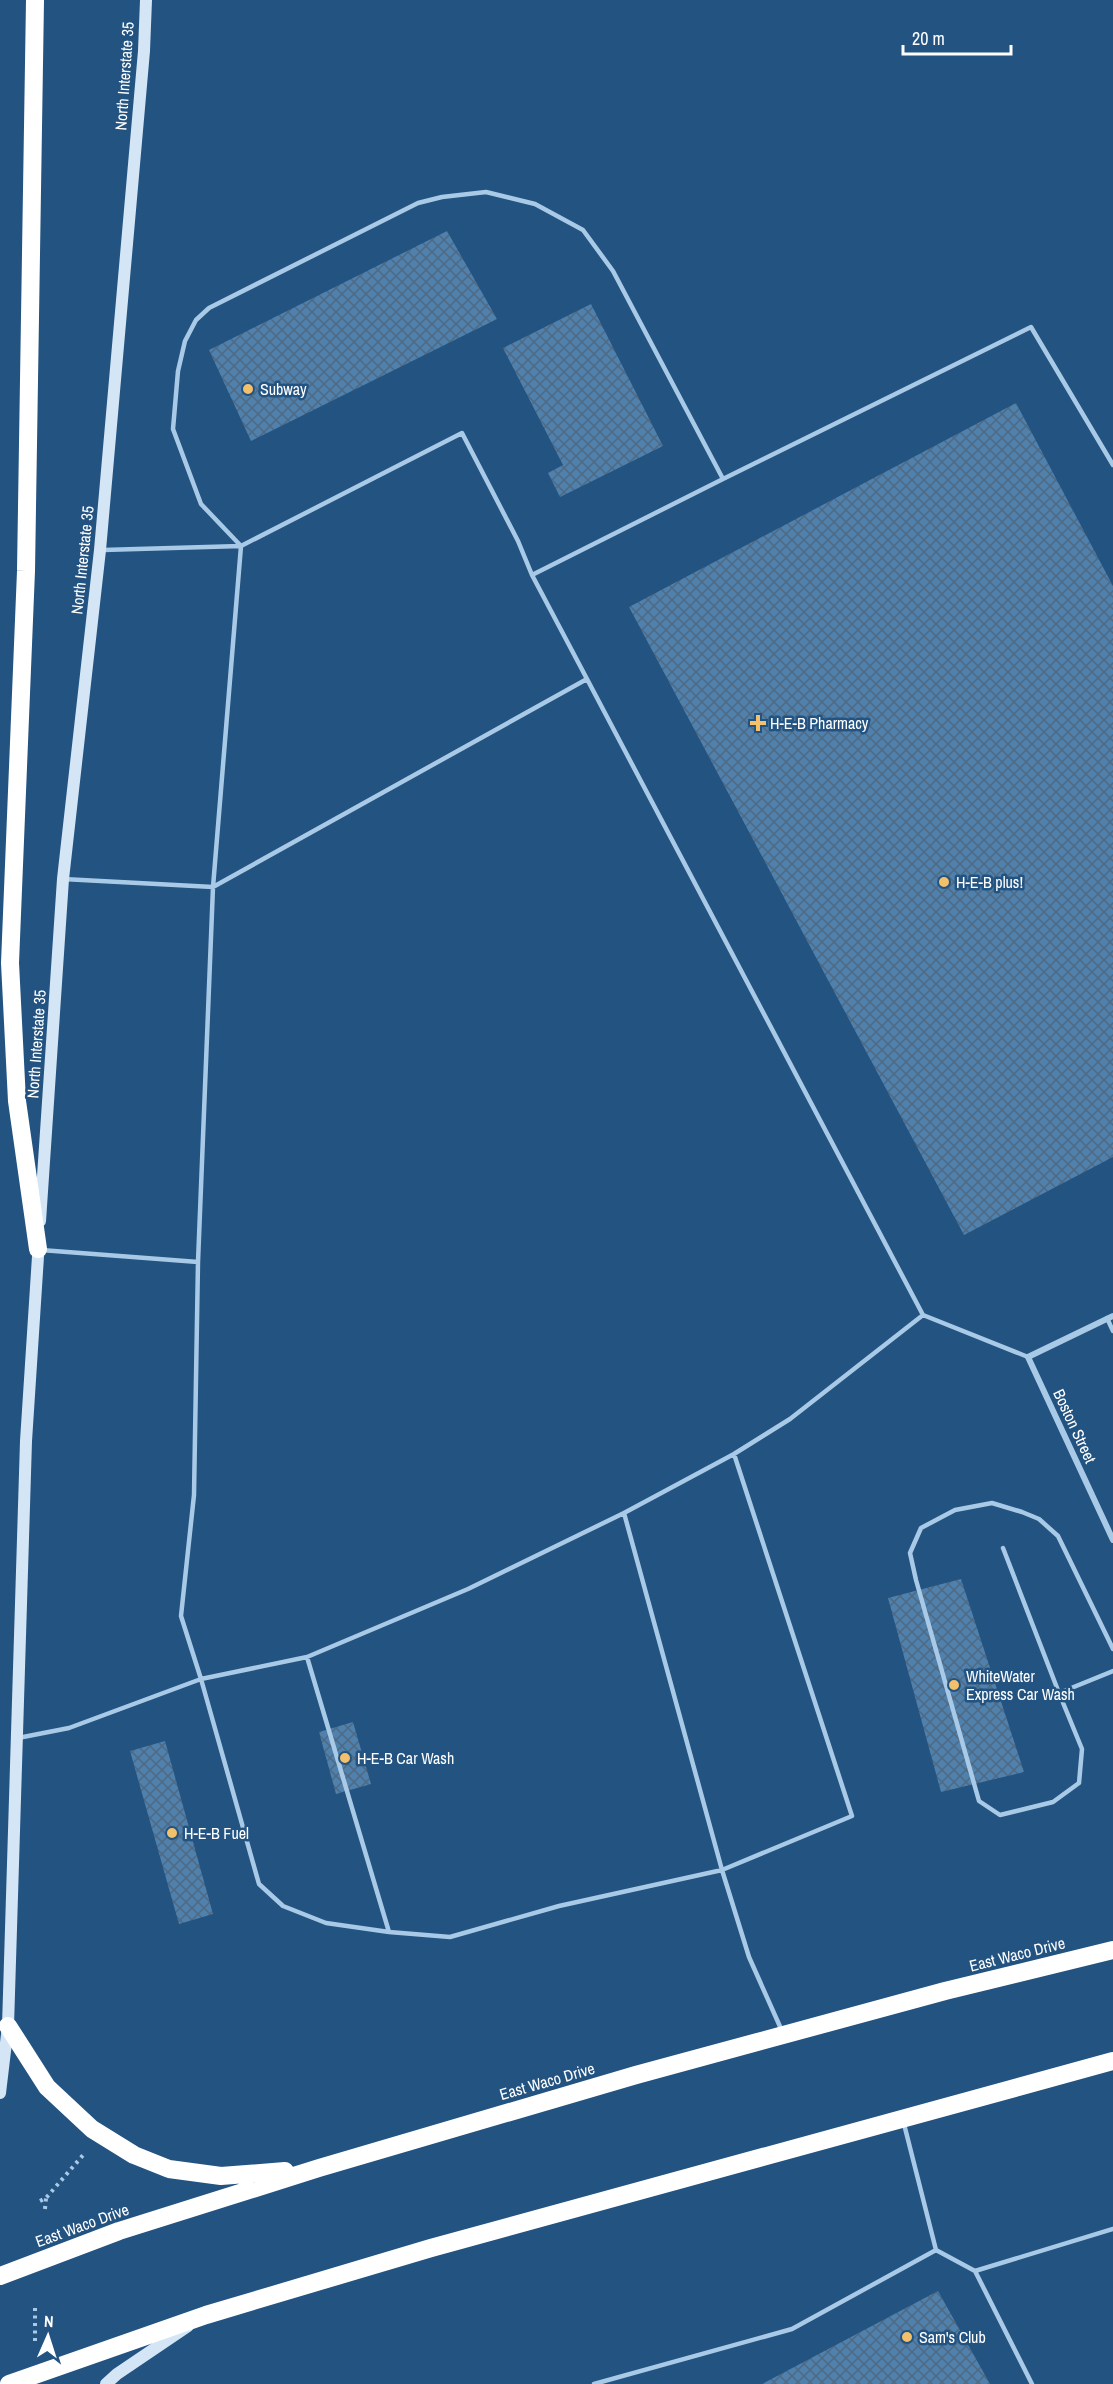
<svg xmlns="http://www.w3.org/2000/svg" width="1113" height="2384" viewBox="0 0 1113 2384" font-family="'Archivo Narrow',sans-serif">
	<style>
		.building { fill: url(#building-cross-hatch) }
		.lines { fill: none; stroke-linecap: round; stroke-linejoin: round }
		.path { stroke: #a9cae7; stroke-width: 4; stroke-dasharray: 3 4.5; stroke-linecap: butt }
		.lane { stroke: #a9cae7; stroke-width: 4.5 }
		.street { stroke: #a9cae7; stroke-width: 6 }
		.secondary { stroke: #d4e5f6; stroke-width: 12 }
		.highway { stroke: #fff; stroke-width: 18 }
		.poi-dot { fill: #f3c16c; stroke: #235381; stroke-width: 2 }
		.labels { text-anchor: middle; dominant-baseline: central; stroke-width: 5; stroke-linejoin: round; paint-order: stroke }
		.street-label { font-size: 16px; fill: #fff; stroke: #235381 }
		.poi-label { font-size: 16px; fill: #fff; stroke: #235381; text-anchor: start }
	</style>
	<defs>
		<pattern id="building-cross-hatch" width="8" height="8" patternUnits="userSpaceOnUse" patternTransform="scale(1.5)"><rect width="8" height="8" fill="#5080ac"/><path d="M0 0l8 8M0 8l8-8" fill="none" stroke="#4e6981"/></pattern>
	</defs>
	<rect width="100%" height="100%" fill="#235381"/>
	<path class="building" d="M447,231L497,319L251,441L209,350Z
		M591,304L663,446L560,497L548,473L563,465L503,348Z
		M1016,403L1113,586V1157L964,1235L629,607Z
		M961,1579L1024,1772L941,1792L888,1598Z
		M353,1722L371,1784L336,1794L319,1732Z
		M165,1741L213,1914L179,1924L130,1751Z
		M938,2291L990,2384H762Z"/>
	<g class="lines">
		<path class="path" d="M40,2201L46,2198L84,2154
			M45,2209L46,2198
			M35,2308V2345"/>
		<path class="lane" d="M103,550L241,546L213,887L198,1262
			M532,575L518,541L462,433L241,546L201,504L173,429L178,371L185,341L196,320L209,308L418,203L442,197L486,192L535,204L583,230L613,271L723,479L1031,327L1113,465
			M587,679L532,575L723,479
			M63,879L213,887L587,679L923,1315
			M1107,1318L1113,1331
			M734,1454L852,1816L722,1870L749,1957L782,2031
			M624,1513L468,1589L307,1657L201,1679L259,1884L283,1906L326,1923L389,1932L450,1937L559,1906L722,1870L624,1513L734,1454L790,1419L923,1315L1028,1357
			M1003,1548L1059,1693L1113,1671
			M307,1657L389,1932
			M1059,1693L1082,1749L1079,1783L1053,1802L1000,1815L979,1801L916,1580L910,1553L921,1528L955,1510L992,1503L1022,1512L1039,1519L1058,1536L1113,1649
			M18,1738L69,1728L201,1679L181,1616L194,1495L198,1262L41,1250
			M904,2124L936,2250L975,2271L1032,2384
			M975,2271L1113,2229
			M594,2384L792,2329L936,2250"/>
		<path class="street" d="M1113,1316L1028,1357L1113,1540"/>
		<path class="secondary" d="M40,1221L63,879L100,550L144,51L146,0
			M0,2093L8,2026L26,1441L39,1241
			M106,2384L117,2374L188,2326"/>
		<path class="highway" d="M35,0L26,571L10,963L17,1101L38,1249
			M8,2026L47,2087L92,2129L134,2155L169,2169L221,2176L285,2171
			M0,2276L119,2231L319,2168L636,2075L945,1991L1113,1950
			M9,2384L206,2315L431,2248L1113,2061"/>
	</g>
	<g class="poi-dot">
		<circle cx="248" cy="389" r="6"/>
		<path d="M755 714h6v6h6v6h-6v6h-6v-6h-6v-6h6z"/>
		<circle cx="944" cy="882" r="6"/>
		<circle cx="954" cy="1685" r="6"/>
		<circle cx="345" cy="1758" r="6"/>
		<circle cx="172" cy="1833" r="6"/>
		<circle cx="907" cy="2337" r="6"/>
	</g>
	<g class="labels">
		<g class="street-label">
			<text transform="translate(124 76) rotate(-86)">North Interstate 35</text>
			<text transform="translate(82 560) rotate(-84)">North Interstate 35</text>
			<text transform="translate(36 1044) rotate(-86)">North Interstate 35</text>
			<text transform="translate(1075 1426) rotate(65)">Boston Street</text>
			<text transform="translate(1017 1954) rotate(-14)">East Waco Drive</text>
			<text transform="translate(547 2081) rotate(-16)">East Waco Drive</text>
			<text transform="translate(82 2225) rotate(-20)">East Waco Drive</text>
		</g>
		<g class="poi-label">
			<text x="260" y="389">Subway</text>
			<text x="770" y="723">H-E-B Pharmacy</text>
			<text x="956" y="882">H-E-B plus!</text>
			<text x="966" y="1676">WhiteWater<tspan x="966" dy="18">Express Car Wash</tspan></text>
			<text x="357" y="1758">H-E-B Car Wash</text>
			<text x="184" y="1833">H-E-B Fuel</text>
			<text x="919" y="2337">Sam's Club</text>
		</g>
	</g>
	<g transform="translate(48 2336) rotate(3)" stroke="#235381" stroke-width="4.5" paint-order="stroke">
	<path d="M0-4.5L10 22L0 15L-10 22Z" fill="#ffffff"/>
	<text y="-9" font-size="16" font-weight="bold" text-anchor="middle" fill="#ffffff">N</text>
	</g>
	<path d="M903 45v9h108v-9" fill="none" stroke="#ffffff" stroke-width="3"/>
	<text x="912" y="45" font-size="18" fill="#ffffff" stroke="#235381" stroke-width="4.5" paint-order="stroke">20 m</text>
</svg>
